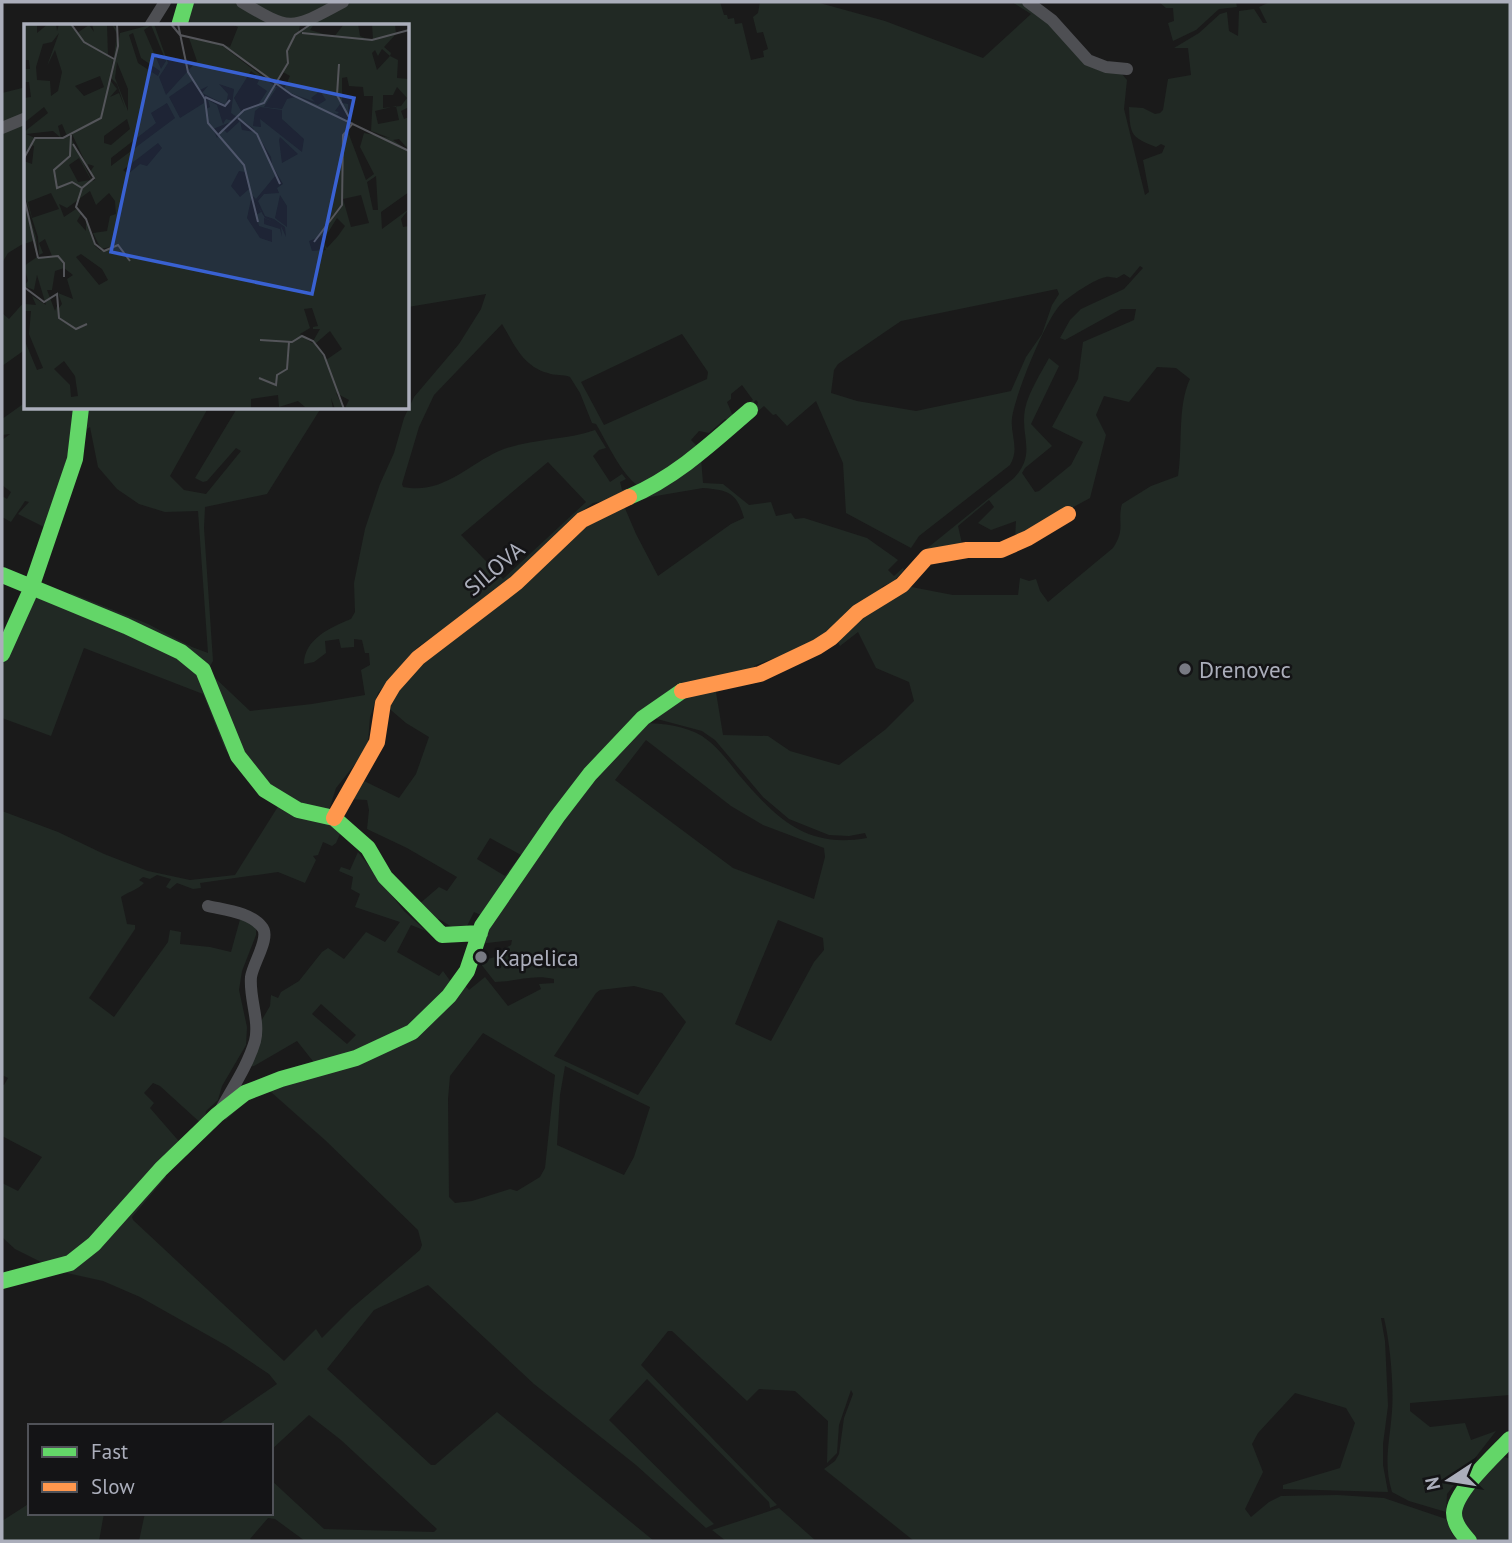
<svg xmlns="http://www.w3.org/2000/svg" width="1512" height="1543" viewBox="0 0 1512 1543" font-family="'PT Sans',sans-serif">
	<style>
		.green { fill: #212924; fill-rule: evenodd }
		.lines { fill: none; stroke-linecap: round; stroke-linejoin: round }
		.street { stroke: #4e4f53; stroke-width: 12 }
		.fast { stroke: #63d668; stroke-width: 16 }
		.slow { stroke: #ff974d; stroke-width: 16 }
		.poi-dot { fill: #787a83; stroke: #141416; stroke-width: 2.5 }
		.labels { text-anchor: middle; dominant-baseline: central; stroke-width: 5; stroke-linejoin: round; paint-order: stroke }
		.street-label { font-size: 23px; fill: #abaebb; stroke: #141416 }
		.poi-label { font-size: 23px; fill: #abaebb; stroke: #141416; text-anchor: start }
		.inset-road { fill: none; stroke: #54555a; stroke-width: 2 }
		.view { fill: #3961d2; fill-opacity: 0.15; stroke: #3961d2; stroke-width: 3.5 }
		.inset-edge { fill: none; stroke: #abaebb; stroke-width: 3.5 }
	</style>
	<rect width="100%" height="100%" fill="#1a1a1a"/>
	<path class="green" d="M190,2H236L281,26H184Z
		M245,2H341L295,23Z
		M351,2H720L724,15H727L728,19L734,18L735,24L742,23L751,60L764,57L763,51L768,49L763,32L757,33L753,17L758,13L760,2H816L885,21L983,58L1031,14L1012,2H1026L1067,38L1091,67L1122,74L1127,80L1124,109L1145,195L1149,192L1143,160L1162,153L1165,146L1161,144L1156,147C1132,137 1130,137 1129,107L1143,108L1155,114L1160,113L1163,110L1168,79L1191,75L1188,48H1174L1199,33L1220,14L1227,12L1229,31L1238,36L1239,11L1254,9L1263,23H1267L1259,7L1270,2H1510V1395L1410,1403V1411L1430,1427L1465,1423L1471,1440L1496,1431L1447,1494L1446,1512L1409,1501L1392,1492C1383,1463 1390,1440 1392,1411C1394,1385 1390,1343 1384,1318H1381L1385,1341L1388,1406L1383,1444V1465L1388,1492L1283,1489V1485L1340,1468L1355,1423L1346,1408L1295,1393L1258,1433L1252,1444L1263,1472L1245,1509L1251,1517L1269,1502L1281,1496L1338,1495L1384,1498L1446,1519L1452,1534L1459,1541H914L824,1469L835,1461L839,1454L844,1418L853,1394L851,1390L839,1425L837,1453L827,1463L828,1421L795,1391L759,1389L747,1401L672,1331H668L641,1365L777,1505L770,1508L769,1502L647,1379L609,1420L714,1524L706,1528L636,1465L534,1384L428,1285L374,1310L327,1369L431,1465H435L497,1412L654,1541H305L275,1519L268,1518L250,1539L253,1541H139L145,1513H271V1480L324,1529L434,1532L437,1529L341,1440L309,1415L271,1450V1426H216L277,1384L269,1374L227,1346L140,1297L103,1281L58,1271C103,1252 131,1207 164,1172L166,1177L132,1217L133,1220L284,1361L316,1329L322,1338L352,1308L420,1250L422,1245L418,1230L325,1140L271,1092L266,1090L251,1097L226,1120L221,1116L237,1102L266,1088L333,1069L413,1035L444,1007L463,983L469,990L485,977L508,1006L541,989L539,984L554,983V979C532,974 516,982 495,982L477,959L483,955L488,959L495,957L500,951L511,945L512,940L479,944L482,934L575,797L616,750L644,723C663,723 685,726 702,736C717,746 728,761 739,775C776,818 806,849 867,838L865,833L849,836L829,835L789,819L763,797L715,740L702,731L657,719L654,714C673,698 691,689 715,686L723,735L768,736L790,751L839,765L886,729L914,701L909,682L876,668L858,632L840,646L837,640C847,614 885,600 906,586L953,595H1018L1020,578L1029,581L1036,579L1040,591L1048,602L1113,548C1126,529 1117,521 1122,504L1151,486L1178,476C1183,446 1177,407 1190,379L1176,368L1157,367L1129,402L1104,396L1096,415L1106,435L1090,498L1015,539L1016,521L991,530L978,523L994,507L989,500L958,526L963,548C945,550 932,553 918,564L915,563L925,550L1014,478C1037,453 1020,437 1025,409C1029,391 1041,373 1049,358L1059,366L1031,424L1052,446L1025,468L1022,473L1035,492L1039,491L1071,465L1083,442L1052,427L1078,379L1083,342L1134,320L1136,309H1121L1065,340L1060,338L1070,320L1081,309L1124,289L1143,268L1140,266L1130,278L1124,274L1117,278C1116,278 1107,276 1106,277C1096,278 1068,297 1060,305C1045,321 1015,395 1012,418C1010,435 1020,448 1010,465L919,536L911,548L846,513L843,463L816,401L787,426L776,414L773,415L764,406L757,412L756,409L758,402L756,400L745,410L744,407L753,400L742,385L731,394V399L727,402L732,414L737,417L731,422L725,419L709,433L699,431L691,440L697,446L674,465L638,486C620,472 608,444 596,424L592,423L580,393L570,377C563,374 555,376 548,373C522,366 514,343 502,324L434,395L419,427L402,484L403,487C442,495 466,466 499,451C530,438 564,441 595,430L606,448L599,450L593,456L610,482L622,474L626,479L620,482L622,490L630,488L632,491L620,498L593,503L570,520L489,598L418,647L399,668L378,693L370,717L368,742L360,758L336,788L327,816C263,800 244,770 220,712C215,700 207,685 208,671H211L213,676L250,711L312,704L365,695L361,670L370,665L369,653H365L362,640L354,639V647L341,648L339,639L325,641L326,653L314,662L304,664C304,639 331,627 351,619L355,612L354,583L365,529L380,484L394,453L404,418L414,397L459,344L481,309L486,294L408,307V26H297ZM1057,289L1059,294L1052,305L1042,334L1026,357L1011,391L916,411L857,401L831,393L834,370L838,364L901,321ZM682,334L708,372L707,379L604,425L581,382ZM548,462L586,502L503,579L461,535ZM646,740L731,806L763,825L824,848L825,857L814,899L733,868L615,780ZM778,920L823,938L824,950L814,962L771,1041L735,1024ZM634,986L662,993L686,1022L638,1095L554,1056L596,993L600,990ZM483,1033L555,1075L545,1168L540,1177L517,1191L510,1189L472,1201L455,1203L449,1197L448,1099L450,1076ZM565,1066L650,1107L634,1157L624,1175L557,1145L560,1095Z
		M1159,2H1236L1237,7L1219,9L1196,30L1173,41L1168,23L1174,21L1173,8H1166Z
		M26,87V116L2,126V93Z
		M26,121V242L8,253L2,263V130Z
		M26,300V349L2,366V313L9,319Z
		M26,402V408H76L73,437L46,528L18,514L29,502L25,501L11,522L2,517V496L7,499L11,492L2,485V440L10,434L2,435V419Z
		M85,408H208L170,476L184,490L206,494L241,451L236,448L207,481L203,482L195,478L236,410L264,408H321L267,494L205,507L204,528L213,661L210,666L36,586ZM90,427L98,467L117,489L139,504L165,512L198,511L208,653L192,647L148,624L71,593L66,598L39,583L78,472L87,429Z
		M701,458L703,483L723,484L749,505L771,502L776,516L791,513L795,519L804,518L867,538L898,560L888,570L894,576L903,568L904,570L893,582L883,586L872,598L807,646L756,665L738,679L706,683L634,722L485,917L474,912L465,930L452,927L439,919L433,923L418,905L439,887L447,891L457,877L407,848L367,829L369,810L367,800L348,799L362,780L399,798L416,774L429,737L406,723L385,705L404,677L581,524ZM703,488C729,490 737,493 744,518L731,524L658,576L636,534L624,506L650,497ZM490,838L521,855L505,876L477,859Z
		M33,596L131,630L193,664L251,778L330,822L340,834L336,843L332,846L323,842L318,855L313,856L316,860L305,883L278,872L200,883L201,888L193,889L177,883L170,889L166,887L171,879L157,875L150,879L143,877L139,880L144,883C139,889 128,892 121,897L127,924L135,925V929L89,998L114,1017L168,942L170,930L181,932L180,944L210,947L231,952L241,916L256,927V935L242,971L239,990L247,1027L246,1045L222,1086L218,1100L206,1111L204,1126L160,1086L153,1083L144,1093L154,1103L150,1108L183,1146L84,1251L45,1264L15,1249L2,1237V1183L18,1191L42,1157L2,1136V1085H4L8,1078L2,1075V811L58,832L104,854L148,871L190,880L235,875L279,805L244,775L225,749L203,694L84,648L51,736L2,718V665Z
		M358,852L404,911L426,931L411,925L397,952L439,976L443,971L451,982L407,1032L316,1065L297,1041L254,1066L246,1067L260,1023L270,1006L271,995L278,998L281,992L299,981L322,952L328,948L344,959L366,932L385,942L400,922L355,907L360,894L351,889L353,877L339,871L341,867L350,870ZM321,1004L356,1035L347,1044L312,1014Z
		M1502,1456L1510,1459V1541H1471L1464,1535L1458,1503Z
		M30,1503V1513H104L99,1541H2V1521Z
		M779,1508L816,1541H726L712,1530Z"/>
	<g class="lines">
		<path class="street" d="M242,2C293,33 292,29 343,2
			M1028,2L1052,20L1088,60L1106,67L1127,69
			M150,26L165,2
			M2,128L26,118
			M208,906C225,910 250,912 262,927C271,937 253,963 251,977C249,998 260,1021 255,1041C248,1065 233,1087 221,1109"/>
		<path class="fast" d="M179,26L186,2
			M629,497C676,477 712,443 750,410
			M2,575L126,626L181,652L203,670L238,756L265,790L298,810L334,818L368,848L385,877L442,935L480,933
			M2,654L29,594L75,459L81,408
			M2,1281L70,1263L94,1244L161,1169L217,1115L245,1093L281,1079L356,1058L412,1032L449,996L467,971L482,926L557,817L590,774L643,718L682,691
			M1469,1541C1462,1533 1454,1524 1454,1513C1455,1491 1495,1455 1510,1439"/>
		<path class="slow" d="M682,691L760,674L817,647L831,638L858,612L902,585L927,557L967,550H1001L1028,538L1068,514
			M334,818L377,742L383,703L393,686L418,658L516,583L582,520L629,497"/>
	</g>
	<g class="poi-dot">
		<circle cx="1185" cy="669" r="7"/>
		<circle cx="481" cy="957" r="7"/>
	</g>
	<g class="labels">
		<g class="street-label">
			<text transform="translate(494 568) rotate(-40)">SILOVA</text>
		</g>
		<g class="poi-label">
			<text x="1199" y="669">Drenovec</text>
			<text x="495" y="957">Kapelica</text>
		</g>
	</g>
	<g transform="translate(24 24)">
		<rect width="385" height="385" fill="#1a1a1a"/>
		<path d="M0,0H13V9L24,0H32L33,7L35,0H47L53,9L65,1L70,8L68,0H83L84,32L89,36L86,56L93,65L86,73L95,69L101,84L93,60L87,54L93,10L88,0L94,6L93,26L96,9L130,0L144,39L135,53L142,71L173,37L165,14L196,20L252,63L294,81L302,76L296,67L287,74L291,78L269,70L260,65L266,52L259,48L251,60L197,20L206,23L214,3L207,0H276L275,7L290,0L286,6L310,13L320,0H334L336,12L343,15H349L348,0H371L372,10L360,23L367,29L366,32L358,25L354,32L351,26L348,29L353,46L366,32L374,36L373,54L385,55V83L377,87L380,95L385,93V126L375,115L369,116L385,127V168L357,188L358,205L385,185L377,195L379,203L385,202V385L321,384L325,376L312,369L320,385H311L307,374L309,385L281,383L274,377L255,383L254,371L227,375V385H0V315L13,346L19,344L5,310L7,287H1L0,294V265L1,280L12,281L8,272L22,281L13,251L10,266L0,262L4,257L0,242L13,233L9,217L0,220V174L12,213L14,234L28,232L21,215L15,219L19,229L15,231L14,213L0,170V137L8,140L10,122L6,121L0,136V108L24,89L20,83L0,99V74L7,73L5,58H0V45H6L5,36H0ZM127,1L142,37L137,45L120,6ZM35,9L23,42L31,26L38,48L34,67L27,72L26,57L13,56L12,43L19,20L28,18ZM109,9L117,34L136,47L134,52L114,39L105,11ZM93,38L104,65V87L91,54ZM227,47L236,54L233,60L243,67L234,81L217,87L210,74ZM76,52L80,63L60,72L51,62ZM323,53L325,62L339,63L340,72H349L347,107L366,114L340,109L336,123L350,150L342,156L323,105L327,100L309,88L313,90L315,88L311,87L316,80L324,93V80L318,79V54ZM168,57L176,66L184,62L178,69L202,81L204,70L195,60L210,65L207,89L229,104L247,133L248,140L231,108L218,106L216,97L203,109L198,104L193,114L189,105L209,97L202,95L199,100L193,81L184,76L186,83L182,85L181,78L180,74L179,72L180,79L156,94L145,73ZM253,63L271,73L263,75L258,85L240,83ZM373,63L383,74L377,82L359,84V71H369ZM143,79L151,94L87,142V134L132,99L127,89ZM372,82L375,96L354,100L351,87ZM236,83L258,86V95L280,115L278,128L236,95L237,103L229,102L231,87ZM103,95L106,105L87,121L80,119V112ZM38,100L43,112L48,110L65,146L64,140L70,142L66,148L71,156L68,157L46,112L38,115L11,114L2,110L29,107L37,114L34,102ZM256,113L274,130L258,139L255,116ZM134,119L138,124L123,142L116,140L104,150L99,146ZM55,134L67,156L54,158L45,141ZM248,141L259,160L253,164L255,169L240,170L234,177L241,192L250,195L261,203L262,213L257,202L258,213L256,205L240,200V194L254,200L241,194L231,177L237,188L232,191L235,202L248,206V218L236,214L223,194L228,171L232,175L251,152ZM215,147L221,148L225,165L216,173L207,162ZM352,152L354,186H349L343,158ZM66,167L72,181L85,169L91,177L92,190L86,192L83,207L69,209L77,225L86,223L83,226L77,227L71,222L62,195V207L53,197L57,190L52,185L40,193L35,180L43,184ZM27,169L35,185L8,194L4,178ZM256,171L263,182V203L251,194ZM337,171L345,199L327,203L319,175ZM313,194L321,202L314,212L303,224L297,215L302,226L288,227L285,217L303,210ZM57,230L78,245L84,256L75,261L52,233ZM40,244L49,251L43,255L49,275L34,269L38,280L35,284L34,279L31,287L23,266H28L31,247ZM288,284L294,302L289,303V305H296L288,319L276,310L286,304L280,285ZM306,307L318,325L302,336L291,320ZM40,337L51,352L54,372L47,373L46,361L30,345Z" fill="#212924" fill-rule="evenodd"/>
		<path class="inset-road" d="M47,0L60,18L90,35M147,0L156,11L199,21L268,71L385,127M154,0L164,48L181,75L184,99L220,141L234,198M278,9L348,16L385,6M315,40L313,71L326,95M181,73L201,82L206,76M214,94L233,110L256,160M195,110L220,86L240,79L264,39L263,27L271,11L287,0M47,111L46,132L30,146L33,164L48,158L58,164L70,154L49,120M0,134L11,114H39L77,94L94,22L93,0M58,164L52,183L62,195L71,220L80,227L94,221L106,237M0,173L14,234M290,218L318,181L319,111L329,99M14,234L34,232L40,239V253M0,263L20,278L33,270L35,294L52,305L63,300M236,316L268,318L278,312L289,317L300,331L320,385M235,354L252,361L253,351L263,345L265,318"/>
		<path class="view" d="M129,31L330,74L288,270L87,228Z"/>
		<rect width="385" height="385" class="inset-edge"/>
	</g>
	<rect width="1512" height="1543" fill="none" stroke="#abaebb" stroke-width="7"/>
	<rect x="28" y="1424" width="245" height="91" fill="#141416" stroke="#505258" stroke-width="2"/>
	<rect x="42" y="1447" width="35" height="10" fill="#63d668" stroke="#505258" stroke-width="2"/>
	<text x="91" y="1459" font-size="21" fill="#abaebb">Fast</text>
	<rect x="42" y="1482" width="35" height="10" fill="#ff974d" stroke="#505258" stroke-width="2"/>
	<text x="91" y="1494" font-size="21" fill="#abaebb">Slow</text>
	<g transform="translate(1449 1480) rotate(258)" stroke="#141416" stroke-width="5" paint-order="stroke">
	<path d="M0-5L12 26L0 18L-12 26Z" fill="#abaebb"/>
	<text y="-10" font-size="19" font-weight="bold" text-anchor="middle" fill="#abaebb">N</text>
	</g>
</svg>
